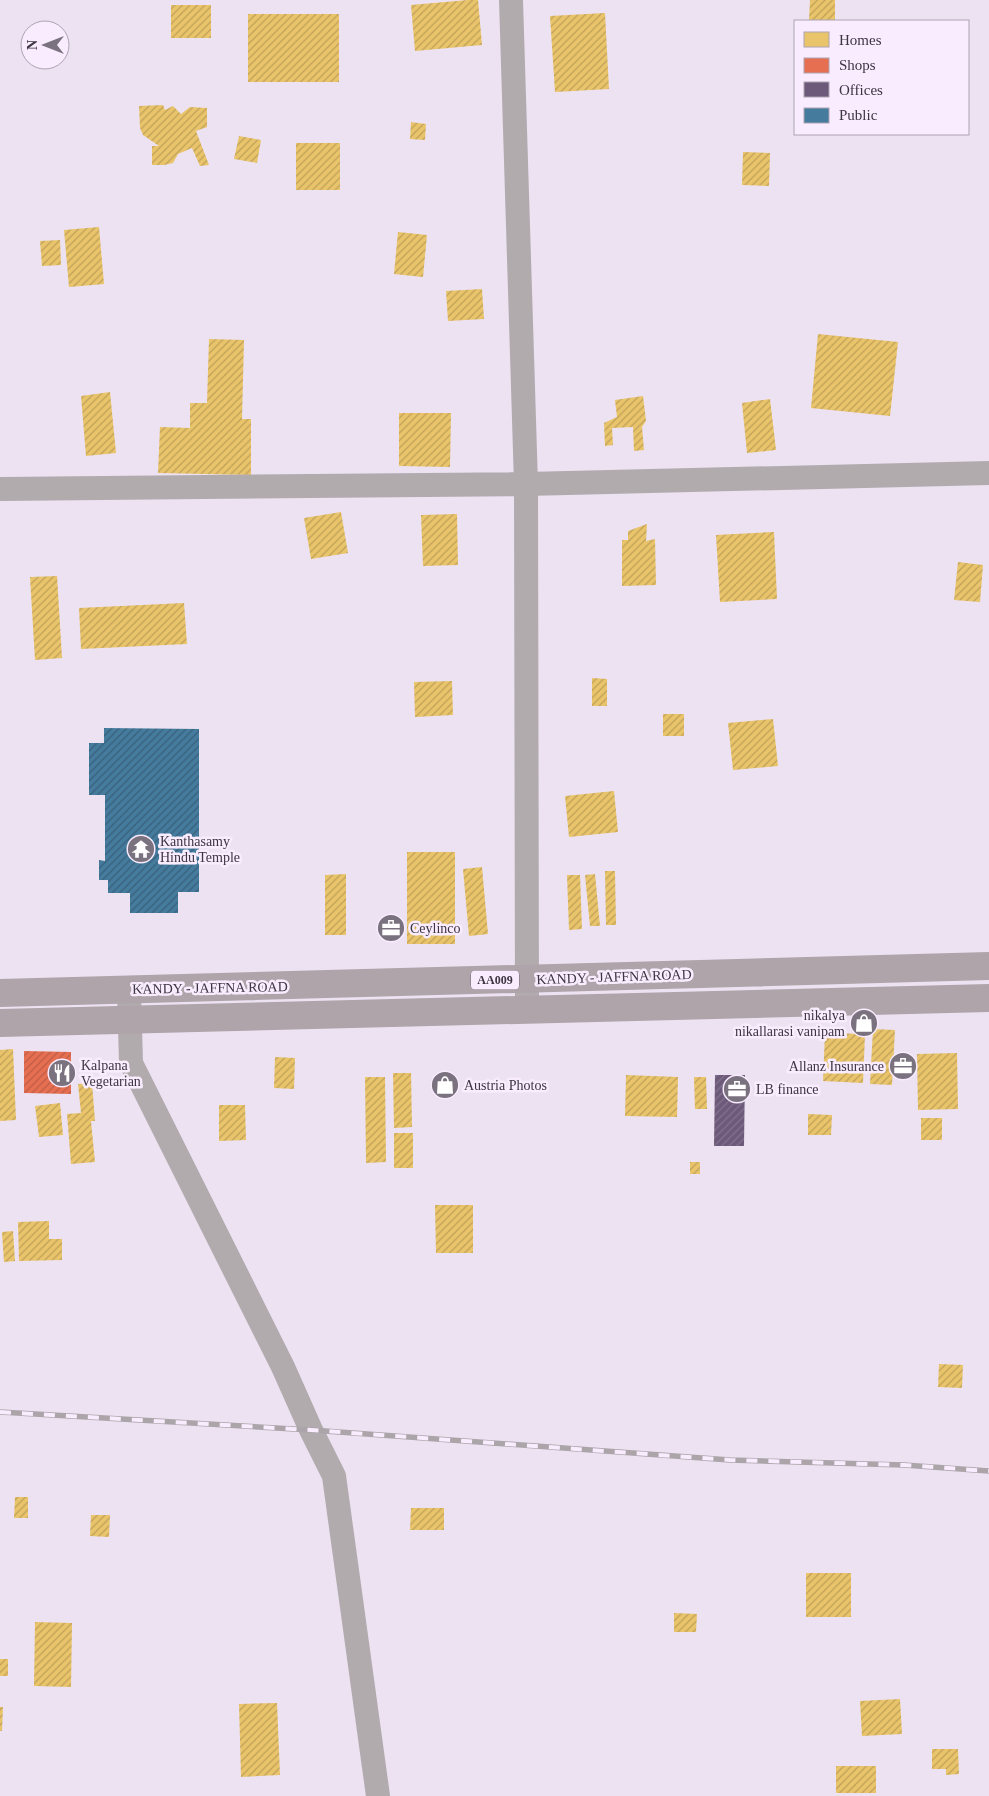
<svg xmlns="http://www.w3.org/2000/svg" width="989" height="1796" viewBox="0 0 989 1796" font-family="Georgia,serif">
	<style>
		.homes { fill: url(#homes-hatch) }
		.shops { fill: url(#shops-hatch) }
		.offices { fill: url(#offices-hatch) }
		.public { fill: url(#public-hatch) }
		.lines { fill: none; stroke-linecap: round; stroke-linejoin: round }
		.minor { stroke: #b1abae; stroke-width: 24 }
		.trunk { stroke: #aea4aa; stroke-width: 28 }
		.rail-casing { stroke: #aba5aa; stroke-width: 5.5 }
		.rail { stroke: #f8ecfe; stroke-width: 4; stroke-dasharray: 11; stroke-linecap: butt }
		.labels { text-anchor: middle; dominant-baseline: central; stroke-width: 5; stroke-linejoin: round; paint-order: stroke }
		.shield { fill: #f8ecfe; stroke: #756c7a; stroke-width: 1 }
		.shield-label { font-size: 12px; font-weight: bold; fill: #3d3541 }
		.poi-label { font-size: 14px; fill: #3d3541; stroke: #f8ecfe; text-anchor: start }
		.street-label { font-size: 14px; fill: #3d3541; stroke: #f8ecfe }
	</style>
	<defs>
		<pattern id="homes-hatch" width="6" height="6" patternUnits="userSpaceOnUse" patternTransform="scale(1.25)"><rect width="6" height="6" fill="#e9c46a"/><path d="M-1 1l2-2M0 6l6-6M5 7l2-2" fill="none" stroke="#bea059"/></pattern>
		<pattern id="shops-hatch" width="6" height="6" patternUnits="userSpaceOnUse" patternTransform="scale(1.25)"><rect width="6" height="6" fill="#e76f51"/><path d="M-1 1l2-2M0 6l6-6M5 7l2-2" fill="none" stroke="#bc5c45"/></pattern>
		<pattern id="offices-hatch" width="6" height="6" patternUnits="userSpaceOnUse" patternTransform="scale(1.25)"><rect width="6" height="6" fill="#6d597a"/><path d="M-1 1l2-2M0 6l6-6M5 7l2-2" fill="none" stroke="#83738d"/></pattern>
		<pattern id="public-hatch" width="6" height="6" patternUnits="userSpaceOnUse" patternTransform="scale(1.25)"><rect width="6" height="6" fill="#457b9d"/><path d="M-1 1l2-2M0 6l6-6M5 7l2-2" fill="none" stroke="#38607b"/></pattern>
	</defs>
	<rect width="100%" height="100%" fill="#ede2f2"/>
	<path class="homes" d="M468,0H478L482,45L415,51L411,5Z
		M810,0H835V21L809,20Z
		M171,5H211V38H171Z
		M605,13L609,89L555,92L550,16Z
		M248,14H339V82H248Z
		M163,105L165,110L173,106L181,114L190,107L207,108V127L196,131L209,165L200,166L192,148L178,154L173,163L164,165H152V146H159L143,135L140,128L139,106Z
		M411,122L426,124L425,140L410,139Z
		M239,136L261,140L257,163L234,159Z
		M296,143H340V190H296Z
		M743,152L770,153L769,186L742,185Z
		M99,227L104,284L69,287L64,230Z
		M398,232L427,235L423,277L394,274Z
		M60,240L61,265L42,266L40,241Z
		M482,289L484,319L448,321L446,291Z
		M818,334L898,342L890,416L811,408Z
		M209,339L244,340L242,419H251V475L158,473L160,427L190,428V403H207Z
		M110,392L116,453L86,456L81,396Z
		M643,396L646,421L642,427L644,450L634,451L633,427L612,428L613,445L605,446L604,423L617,417L615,400Z
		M770,399L776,450L747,453L742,403Z
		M399,413H451L450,467L399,466Z
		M341,512L348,553L311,559L304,518Z
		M457,514L458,565L423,566L421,515Z
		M647,524L646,541L655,539L656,585L622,586V540H628V531Z
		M774,532L777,599L720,602L716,535Z
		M958,562L983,565L980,602L954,600Z
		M57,576L62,658L35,660L30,577Z
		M184,603L187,644L81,649L79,608Z
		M592,678L607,679V706H592Z
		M452,681L453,715L415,717L414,682Z
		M663,714H684V736H663Z
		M773,719L778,766L733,770L728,723Z
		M614,791L618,832L569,837L565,796Z
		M407,852H455V944H407Z
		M482,867L488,934L469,936L463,869Z
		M605,871H615L616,925H606Z
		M346,874V935H325V875Z
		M595,874L600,926H590L585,875Z
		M567,875H580L582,929L569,930Z
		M873,1029L895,1030L892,1085L870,1084Z
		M825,1033L865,1034L863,1083L823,1081Z
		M13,1049L16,1120L0,1121V1050Z
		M957,1053L958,1109L918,1110L917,1054Z
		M275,1057L295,1058L294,1089L274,1088Z
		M393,1073H411L412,1127L394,1128Z
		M626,1075L678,1077L677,1117L625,1116Z
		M365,1077H385L386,1162L366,1163Z
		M694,1077H706L707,1109H695Z
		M92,1083L95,1121H91L95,1162L71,1164L67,1114L81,1113L78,1084Z
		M60,1103L63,1135L39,1137L35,1106Z
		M219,1105H245L246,1140L219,1141Z
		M808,1114L832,1115L831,1135H808Z
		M921,1118H942V1140H921Z
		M394,1133H413V1168H394Z
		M690,1162H700V1174H690Z
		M435,1205H473V1253H436Z
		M49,1221V1239H62V1260L19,1261L18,1222Z
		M13,1231L15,1261L4,1262L2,1232Z
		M939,1364L963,1365L962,1388L938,1387Z
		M15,1497H28V1518H14Z
		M411,1508H444V1530H410Z
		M91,1515H110L109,1537L90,1536Z
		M806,1573H851V1617H806Z
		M674,1613L697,1614L696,1632H674Z
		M35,1622L72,1623L71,1687L34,1686Z
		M0,1659H8V1676H0Z
		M900,1699L902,1734L862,1736L860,1701Z
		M277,1703L280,1775L241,1777L239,1704Z
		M0,1707H3L2,1731H0Z
		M932,1749H958L959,1774L946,1775V1769H932Z
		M836,1766H876V1793H836Z"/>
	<path class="shops" d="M24,1051L71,1052V1094L24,1093Z"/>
	<path class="offices" d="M715,1075H745L744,1146H714Z"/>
	<path class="public" d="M104,728L199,729V892H178V913H130V893H108V880H99V860L105,861V795H89V743H104Z"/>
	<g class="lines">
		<path class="minor" d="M511,0L526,484L527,1010
			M0,489L526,484L989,473
			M129,990L131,1063L283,1367L311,1430L334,1476L378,1796"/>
		<path class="trunk" d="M0,993L989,966
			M0,1023L989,998"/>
		<defs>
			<path id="rail" d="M0,1412L311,1430L730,1460L904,1465L989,1471"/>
		</defs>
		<use href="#rail" class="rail-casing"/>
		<use href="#rail" class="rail"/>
	</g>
	<defs>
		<symbol id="temple-disc" viewBox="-11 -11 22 22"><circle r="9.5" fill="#7b727f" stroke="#f8ecfe"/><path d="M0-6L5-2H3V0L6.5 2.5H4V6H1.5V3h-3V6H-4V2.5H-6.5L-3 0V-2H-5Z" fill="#fff"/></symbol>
		<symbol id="office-disc" viewBox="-11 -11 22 22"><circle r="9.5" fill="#7b727f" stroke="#f8ecfe"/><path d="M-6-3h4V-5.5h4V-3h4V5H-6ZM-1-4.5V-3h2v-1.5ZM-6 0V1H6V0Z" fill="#fff"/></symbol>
		<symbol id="shop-disc" viewBox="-11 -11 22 22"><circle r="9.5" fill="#7b727f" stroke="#f8ecfe"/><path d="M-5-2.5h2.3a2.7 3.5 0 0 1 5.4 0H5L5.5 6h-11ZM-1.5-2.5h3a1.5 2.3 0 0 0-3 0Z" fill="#fff"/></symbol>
		<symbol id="restaurant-disc" viewBox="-11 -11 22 22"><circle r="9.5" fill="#7b727f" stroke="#f8ecfe"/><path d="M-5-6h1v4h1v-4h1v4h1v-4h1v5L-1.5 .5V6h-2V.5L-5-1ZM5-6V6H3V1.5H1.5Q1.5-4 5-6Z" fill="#fff"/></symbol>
	</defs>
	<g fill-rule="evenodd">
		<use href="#temple-disc" x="125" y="833" width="32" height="32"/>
		<use href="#office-disc" x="375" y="912" width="32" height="32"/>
		<use href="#shop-disc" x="848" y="1007" width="32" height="32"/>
		<use href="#office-disc" x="887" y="1050" width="32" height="32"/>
		<use href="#restaurant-disc" x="46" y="1057" width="32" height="32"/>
		<use href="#shop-disc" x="429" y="1069" width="32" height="32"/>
		<use href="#office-disc" x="721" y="1073" width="32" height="32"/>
	</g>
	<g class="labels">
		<rect class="shield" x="471" y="970.5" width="48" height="19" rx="4"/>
		<g class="shield-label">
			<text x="495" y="980">AA009</text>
		</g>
		<g class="poi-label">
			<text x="160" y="841">Kanthasamy<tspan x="160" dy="16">Hindu Temple</tspan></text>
			<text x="410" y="928">Ceylinco</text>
			<text x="845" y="1015" text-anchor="end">nikalya<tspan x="845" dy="16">nikallarasi vanipam</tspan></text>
			<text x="81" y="1065">Kalpana<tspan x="81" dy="16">Vegetarian</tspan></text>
			<text x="884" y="1066" text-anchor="end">Allanz Insurance</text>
			<text x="464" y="1085">Austria Photos</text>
			<text x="756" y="1089">LB finance</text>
		</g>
		<g class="street-label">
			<text transform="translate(614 977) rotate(-2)">KANDY - JAFFNA ROAD</text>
			<text transform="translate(210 988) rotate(-1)">KANDY - JAFFNA ROAD</text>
		</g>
	</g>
	<rect x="794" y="20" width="175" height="115" fill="#f8ecfe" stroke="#ada3b2"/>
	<rect x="804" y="32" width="25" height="15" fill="#e9c46a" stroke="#ada3b2"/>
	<text x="839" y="45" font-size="15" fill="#3d3541">Homes</text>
	<rect x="804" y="58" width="25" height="15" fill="#e76f51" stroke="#ada3b2"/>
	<text x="839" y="70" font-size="15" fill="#3d3541">Shops</text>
	<rect x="804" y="82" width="25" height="15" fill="#6d597a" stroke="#ada3b2"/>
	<text x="839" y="95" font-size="15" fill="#3d3541">Offices</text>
	<rect x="804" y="108" width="25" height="15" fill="#457b9d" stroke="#ada3b2"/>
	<text x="839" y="120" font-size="15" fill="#3d3541">Public</text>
	<g transform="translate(45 45) rotate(270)"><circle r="24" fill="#f8ecfe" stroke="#ada3b2"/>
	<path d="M0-4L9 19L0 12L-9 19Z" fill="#7b727f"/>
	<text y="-8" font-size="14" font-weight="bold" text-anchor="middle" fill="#3d3541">N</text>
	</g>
</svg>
